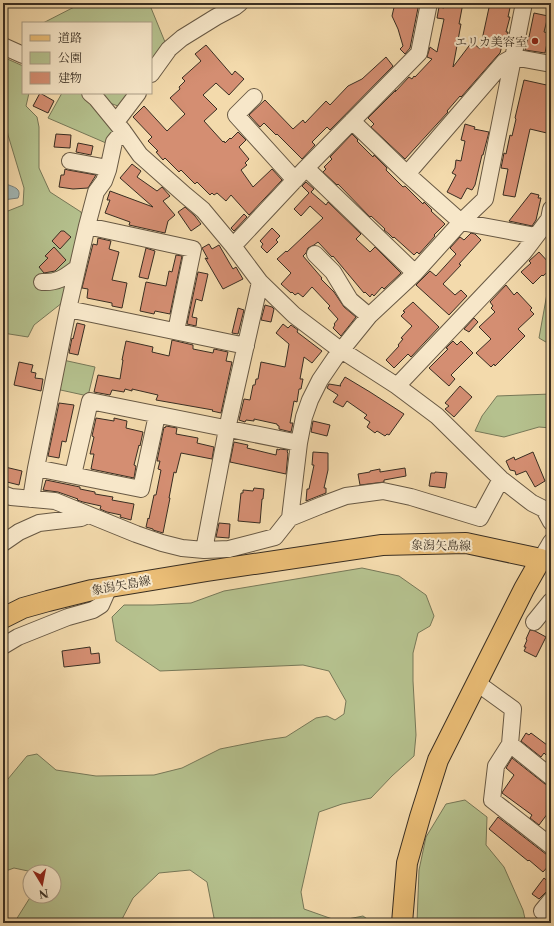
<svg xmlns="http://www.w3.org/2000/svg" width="554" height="926" viewBox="0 0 554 926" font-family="'Libre Caslon Text','Noto Serif JP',serif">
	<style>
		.green { fill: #b5c18e; stroke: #777858 }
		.water { fill: #a2b7b6; stroke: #78807b }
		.building { fill: #d48e72; stroke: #392e22 }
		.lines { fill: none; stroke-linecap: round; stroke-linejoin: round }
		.minor-casing { stroke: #685944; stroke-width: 18 }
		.major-casing { stroke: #392e22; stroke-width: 22 }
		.minor { stroke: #f7e7c9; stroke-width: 16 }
		.major { stroke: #eabd76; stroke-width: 20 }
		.poi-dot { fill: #8f2418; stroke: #f7e7c9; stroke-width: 1.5 }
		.labels { text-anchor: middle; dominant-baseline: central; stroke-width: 4; stroke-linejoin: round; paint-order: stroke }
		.poi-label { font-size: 12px; fill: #392e22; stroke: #f7e7c9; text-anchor: end }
		.street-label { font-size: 12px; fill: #392e22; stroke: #f7e7c9 }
	</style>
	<rect width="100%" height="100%" fill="#f3daac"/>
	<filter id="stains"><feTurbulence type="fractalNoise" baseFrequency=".005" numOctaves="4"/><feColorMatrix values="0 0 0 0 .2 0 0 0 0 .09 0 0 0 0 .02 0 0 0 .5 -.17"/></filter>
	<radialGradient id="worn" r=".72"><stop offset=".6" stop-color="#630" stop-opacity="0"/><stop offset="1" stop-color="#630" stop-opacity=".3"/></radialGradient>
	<path class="green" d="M82,3H149L165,42L151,63V23H43Z
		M3,57L23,66V93H29L26,106L37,117L39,127V168L50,192L81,212L84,222L67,299L34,325L28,337L3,333V213L23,205L24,188L8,135L3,109Z
		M62,93H80L91,101L115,131L106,143L48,118Z
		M100,93H130L127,98L118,106L107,102Z
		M551,283V345L539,338L548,288Z
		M63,360L95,367L88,396L56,389Z
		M551,394V428L539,427L504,437L475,431L482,416L497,396Z
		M362,568L399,576L426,595L434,616L430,626L418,633L413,653V681L416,735L414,756L392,776L371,798L342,804L319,812L301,892L304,909L338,921L363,916L373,923H215L207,882L190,870L159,873L133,898L120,923H14L31,896H54V872H30V882L28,871L14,868L3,872V785L27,756L37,754L56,770L96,776L154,775L182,768L220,749L265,740L286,737L316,718L327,716L335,720L344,714L346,701L329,671L303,665L160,671L116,641L112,617L124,605H153L191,603L224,591Z
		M465,800L487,817L486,845L504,867L523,910L526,923H417L419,870L426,837L446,804Z"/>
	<path class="water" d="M3,182C9,187 23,186 18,198L3,200Z"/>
	<path class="building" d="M395,3H419L410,48L405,54L400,49L403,46L398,29L392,16Z
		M450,3H463L459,24H461L453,67L472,42L480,49L490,3H511L508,17H510L506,32H508L506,42H503L500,53L497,56L462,96L461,97L460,96L447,111L448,112L405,159L371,127L374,124L368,118L396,90L395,92L409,77L412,79L414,76L415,77L432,59L427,57L430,47L437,52L444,19L437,18L439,7L444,8V5L449,6Z
		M534,13L548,16L544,32L549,33L545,53L525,50L528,37H529Z
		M206,45L232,75L235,71L244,79L229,95L216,83L203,95L217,109L204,121L223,142L224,141L225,143L230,138L231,139L238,132L246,140L239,147L249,159L245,163L247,165L241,170L253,187L272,169L282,180L249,215L231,195L226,201L217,193L214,195L212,193L210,195L197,182L195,184L181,170L179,172L165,158L163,160L156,152L158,151L148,141L152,137L133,117L144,106L167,131L185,114L170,98L180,89L179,87L185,81L182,78L201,61L195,54Z
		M386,57L393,66L330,130L327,127L312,142L315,145L302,159L277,134L276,135L264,123L260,127L249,115L265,100L293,129L303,120L305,123L326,101L330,105L348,86L362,79Z
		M524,80L551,86V134L530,129L515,197L503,195L508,169L501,168L504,153L506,154L510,135L512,136L516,119L515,118Z
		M40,93L54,101L48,113L33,106Z
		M465,124L475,127L474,129L489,132L483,155H482L475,185L472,190L467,188L461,199L447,192L456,175L452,173L455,168L456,160L461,161L465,141L461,140Z
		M56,134L71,135L70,148L54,147Z
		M352,134L358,140L357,141L373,157L374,155L387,168L386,170L403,187L405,186L423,204L424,202L432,210L431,211L445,224L434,235L435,236L419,254L417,252L414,255L394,237L393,238L389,234L384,230L385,229L371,216L370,217L338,184L337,185L323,172L326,169L324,167L332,159L330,157Z
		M78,143L93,146L91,155L76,152Z
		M132,164L141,171L137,177L157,191L162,187L170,196L163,201L175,215L168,221L165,233L129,225L130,222L105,213L110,200H107L110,191L153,207L120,178Z
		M65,169L68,170L96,175L88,188L73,189L59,187L61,175H64Z
		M306,182L314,189L311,192L326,205L328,202L361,234L356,239L370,252L375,247L401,273L384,289L382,287L374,296L372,294L370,297L365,292L364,293L333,256L332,257L318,242L314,245L308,248L306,253L303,256L322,278L321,279L334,292L344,307L356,317L341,336L333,328L335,325L334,324L338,319L328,308L330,306L312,287L303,297L298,293L295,295L292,292L291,293L281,284L291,273L277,259L286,251L287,252L323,218L310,206L301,216L294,209L309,193L302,186Z
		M531,193L539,195L538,198H541L536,220L532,226L509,221Z
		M185,207L195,216L201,224L191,231L178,212Z
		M244,214L247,217L234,231L231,228Z
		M272,228L280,236L276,240L278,242L267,253L261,247L263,244L260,241Z
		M61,231H64L71,237L60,249L52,241Z
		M471,233L475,234L481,240L459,264L461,265L443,284L455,295L461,290L467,296L449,315L416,285L430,271L436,276L456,254L450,248L460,237L464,240Z
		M98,238L111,241L109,249L119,252L112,280L127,283L122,308L112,306V303L87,298L88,289L82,288L93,244L97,245Z
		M209,244L212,249L219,245L233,269L236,267L243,279L223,289L205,258L208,259L202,248Z
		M54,247L66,260L55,271L44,273L39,267L48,258L45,256Z
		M146,248L155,251L148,279L139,277Z
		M539,252L551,265V269L543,276L542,275L533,284L521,272L531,263L529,261Z
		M176,255L182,256L170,314L155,311L154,314L140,311L146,282L166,286L169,271L172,272Z
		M198,272L208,274L202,301L196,299L192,317L197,318L196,326L187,324Z
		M506,285L514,295L517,292L532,308L530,310L534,314L518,329L525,336L495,366L494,364L491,367L476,353L491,339L479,327L495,312L491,308L493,306L490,302Z
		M413,302L439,327L411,357L408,354L394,368L386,360L399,346L398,345L403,339L401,338L412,326L401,316L405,312L403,311Z
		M265,305L272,307L274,309L271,322L261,320Z
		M238,308L244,310L238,334L232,333Z
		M474,318L478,322L469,332L464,329Z
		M77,323L85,325L78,355L69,353L72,338L73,339Z
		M283,324L288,328L291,325L298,330L297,332L322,351L312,363L304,357L300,379H303L301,389H299L297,402L294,401L290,423H293L291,432L279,429V426L277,425V424L254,419V421L246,420L245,422L239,420L244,399L250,400L253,385H255L256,379H258L261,362L285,367L289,344L276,333Z
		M172,340L193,345V349L213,353L214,349L228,352L226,361L232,362L221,413L212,411L213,410L156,400L158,395L132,389V391L125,389L124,392L112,390L110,395L94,392L98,375L120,379L123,360H122L126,341L153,347L152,352L169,356Z
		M453,341L457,345L461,341L473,353L451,375L455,379L449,386L429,368L448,349L446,348Z
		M19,362L33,365L31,372L36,373L35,378L43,379L41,391L14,385Z
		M345,377L370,392L404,414L389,435L387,434L385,436L377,431L375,433L367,427L370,422L364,418L367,415L347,401L343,407L333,402L338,395L327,388L329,384L341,386L340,385Z
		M460,386L472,397L454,417L445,409L449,406L445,403Z
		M59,403L74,405L66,442L62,441L59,458L48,456Z
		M96,418L114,421V418L127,421L126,428L143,432L140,446L139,445L134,465L136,466L134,478L91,469L94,454H90L94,437L92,436Z
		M313,421L330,425L327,436L311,432Z
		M166,426L177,428L176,434L198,438L197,443L214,447L212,459L181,453L176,473L174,472L169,498H170L163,533L153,530V529L146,527L148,518L149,519L154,495H156L161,470L158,469L160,461H157L164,427L165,428Z
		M234,442L248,445L247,448L276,455L277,449L279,450L280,449L288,450L287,452L288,453L286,474L230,462Z
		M313,452L328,453V470L324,488H326V493L306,501L307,489H309L314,465H312Z
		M533,452L545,481L535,487L526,471L516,475L515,471L510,470L506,461L514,457L515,460Z
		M5,467L22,471L19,485L3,481V474Z
		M405,468L406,476L384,480V482L360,485L358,474L370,472V471L380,469V472Z
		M435,472L447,473L445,488L429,486L431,473H435Z
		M46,480L80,487V489L95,492V494L113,497L112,500L134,504L131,520L120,517L121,515L107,512L100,509L101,506L83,502L77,500L78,499L58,492L43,490Z
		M254,488L264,489L263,499H262L260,523L238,521L241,493H243V490L253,491Z
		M219,523L230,524L229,538L216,537Z
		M530,630L535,631L546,637L536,657L524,651L526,647H524L527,640L526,639Z
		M90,647L91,654L99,653L100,663L64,667L62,651Z
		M526,733L529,735L531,733L551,748V749L546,755L544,753L541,757L521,741Z
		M512,758L545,784L551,786V809L539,825L530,818L532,815L502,793L503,791L514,775L506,768Z
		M498,817L551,858V863L543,872L529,860L528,861L489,829Z
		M544,878L551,884V891H547L539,899L532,894Z"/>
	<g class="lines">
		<defs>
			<path id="minor" d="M3,46L23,55
				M151,74L169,49L182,38L216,17L235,7L240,3
				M90,93L96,98L123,131L140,155L185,195L203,210L233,246L260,282L294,315L335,346L397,386L437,416L501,479L532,503L544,509L551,522
				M254,97L236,115L295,180
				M352,121L407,174L461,222L536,236
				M116,122L138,93
				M70,161L108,168
				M306,168L415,273
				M407,174L504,62L513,57L551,64
				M87,226L193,249L176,331
				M233,246L306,168L419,53L429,3
				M315,254L333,272L350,300L369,316
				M42,282C58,283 65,277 77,268
				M68,309L246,346
				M397,386L524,252L549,219L551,209
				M36,468L141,489L157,415
				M73,475L90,401L299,443
				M3,494L11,497L55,501L136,534L162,543L182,548L204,550L229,549L275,537L290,518L299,443L304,417L310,400L320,380L335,358L369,316L415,273L461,222L485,199L524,3
				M31,499L36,468L68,309L87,226L96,192L104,181L108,170L114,142L123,131
				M290,518L322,505L346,496L383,491L411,497L480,518L501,479
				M551,542L541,559L551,563
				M3,543L19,532L39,523L81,518L87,515
				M204,550L227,429L260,282
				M534,622L551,601
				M3,646L18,637L68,617L93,610L101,605L109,587
				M477,683L513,709L510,744
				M551,777L510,744L496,766L492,800L551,846
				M551,900L542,911L551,919"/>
			<path id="major" d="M3,618L23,608L48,601L92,590L207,571L382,545L466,543L541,559L524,589L438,760L420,817L407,863L402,923"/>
		</defs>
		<use href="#minor" class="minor-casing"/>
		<use href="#major" class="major-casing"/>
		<use href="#minor" class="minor"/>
		<use href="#major" class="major"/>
	</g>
	<circle class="poi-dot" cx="535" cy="41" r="4"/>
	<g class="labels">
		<g class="poi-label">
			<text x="527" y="41">エリカ美容室</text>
		</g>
		<g class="street-label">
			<text transform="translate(441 545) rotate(1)">象潟矢島線</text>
			<text transform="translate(121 585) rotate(-10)">象潟矢島線</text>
		</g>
	</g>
	<rect width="554" height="926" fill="none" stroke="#f3daac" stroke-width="16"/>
	<rect x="4" y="4" width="546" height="918" fill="none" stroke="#392e22" stroke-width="2"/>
	<rect x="8" y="8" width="538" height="910" fill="none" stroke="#392e22"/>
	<rect x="22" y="22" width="130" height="72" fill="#f7e7c9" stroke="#ab9d86"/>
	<rect x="30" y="35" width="20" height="6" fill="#eabd76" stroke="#ab9d86"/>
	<text x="58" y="42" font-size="12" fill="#392e22">道路</text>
	<rect x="30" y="52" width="20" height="12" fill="#b5c18e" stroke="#ab9d86"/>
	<text x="58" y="62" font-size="12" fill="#392e22">公園</text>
	<rect x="30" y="72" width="20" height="12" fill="#d48e72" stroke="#ab9d86"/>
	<text x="58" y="82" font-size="12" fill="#392e22">建物</text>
	<g transform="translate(42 884) rotate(170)"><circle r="19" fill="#f7e7c9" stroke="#ab9d86"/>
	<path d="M0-3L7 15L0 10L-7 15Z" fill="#8f2418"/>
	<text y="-6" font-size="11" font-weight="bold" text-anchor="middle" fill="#392e22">N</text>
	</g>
	<rect width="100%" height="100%" filter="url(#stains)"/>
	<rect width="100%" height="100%" fill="url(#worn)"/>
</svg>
